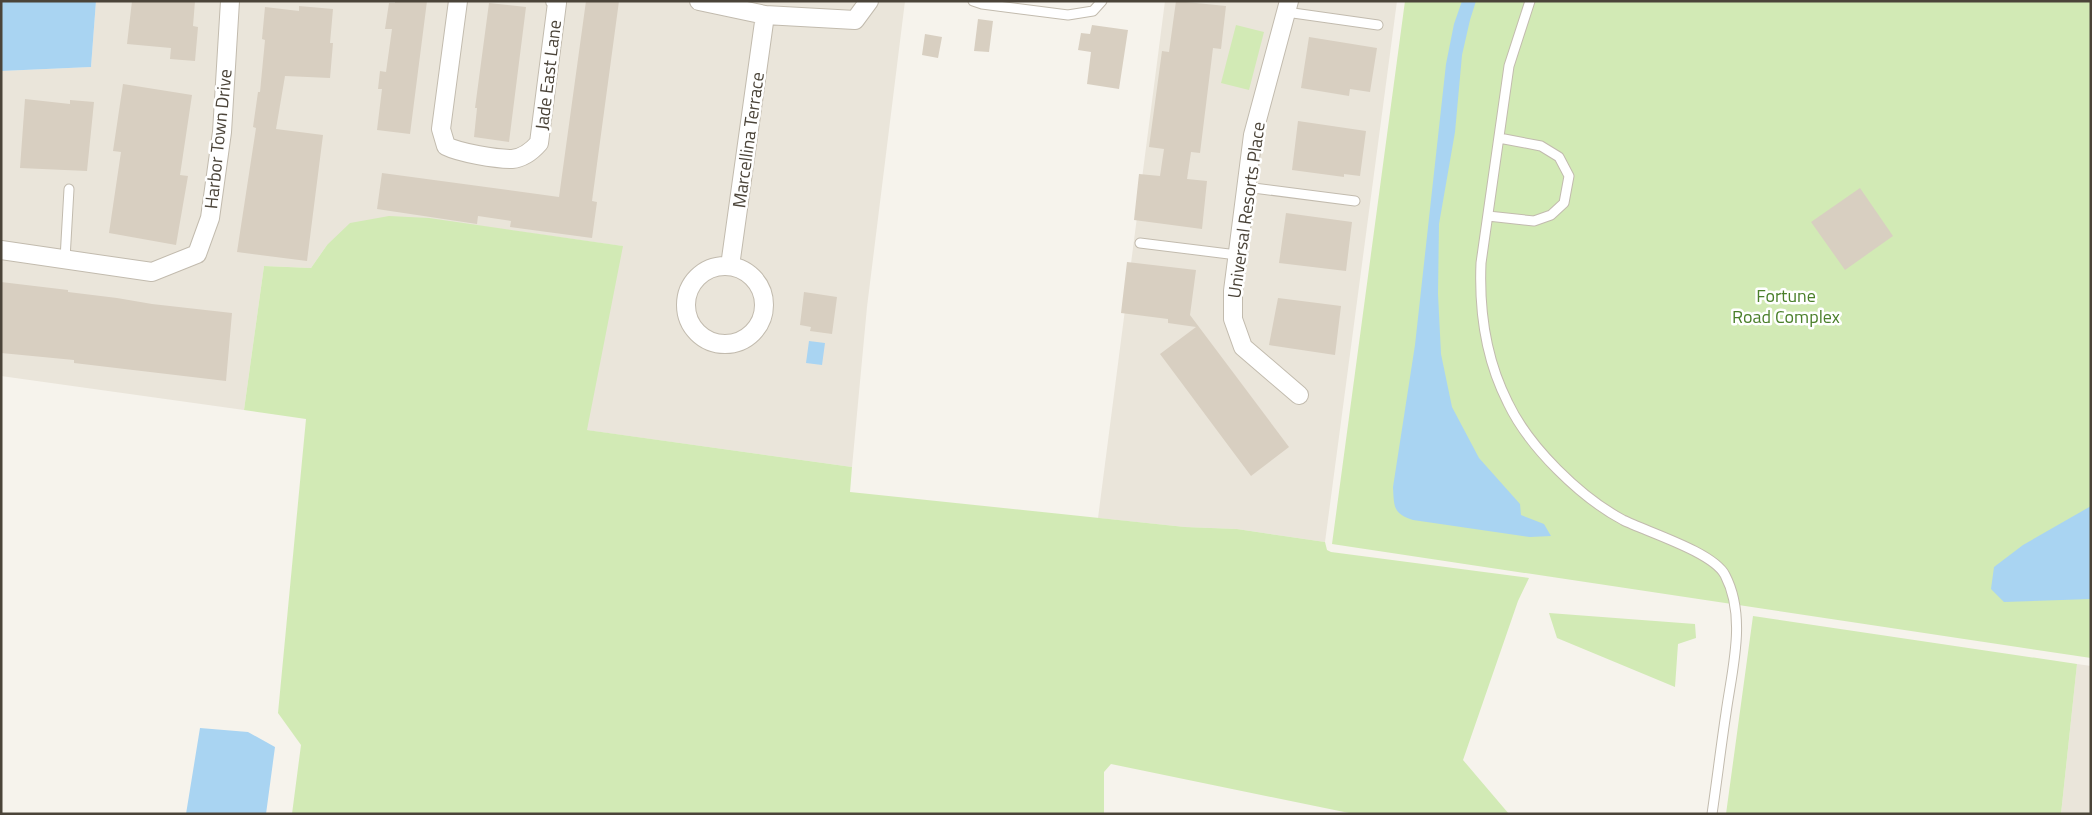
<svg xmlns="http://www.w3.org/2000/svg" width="2092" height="815" viewBox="0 0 2092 815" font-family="'Titillium Web',sans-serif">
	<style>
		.residential { fill: #eae5da }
		.green { fill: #d2eab5 }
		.water { fill: #a9d4f2 }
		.building { fill: #d8cfc1 }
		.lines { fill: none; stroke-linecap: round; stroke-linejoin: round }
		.lane-casing { stroke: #c2bbae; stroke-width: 11 }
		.street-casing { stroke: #c2bbae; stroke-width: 20 }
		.lane { stroke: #fff; stroke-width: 9 }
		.street { stroke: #fff; stroke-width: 18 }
		.labels { text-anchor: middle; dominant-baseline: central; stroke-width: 5; stroke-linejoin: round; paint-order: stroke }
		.street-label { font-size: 18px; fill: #4b4439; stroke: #fff }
		.park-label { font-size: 18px; fill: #4a7f2a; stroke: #fff }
	</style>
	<rect width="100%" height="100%" fill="#f6f3ec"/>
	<path class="residential" d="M96,1H905L867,307L852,467L586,430L622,246L429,219L327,245L311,268L264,266L244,410L1,376V71L91,67Z
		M1165,1H1397L1325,542L1237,529L1185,527L1098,518Z
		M2077,664L2091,666V814H2061Z"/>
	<path class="green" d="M1405,1H2091V658L1332,544Z
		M1236,25L1264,32L1249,90L1221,83Z
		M389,216L429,218L623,246L587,430L852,467L850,492L1185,527L1237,529L1325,542L1327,550L1331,552L1529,578L1518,601L1463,760L1509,814H1354L1111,764L1104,772V814H292L301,745L278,713L306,419L244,410L264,266L311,268L327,245L350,223Z
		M1549,613L1695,624L1696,638L1678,644L1675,687L1557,638Z
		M1753,616L2077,664L2061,814H1726Z"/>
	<path class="water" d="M1,1H96L91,67L1,71Z
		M1462,1H1476L1470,20L1462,55L1455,132L1439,224L1438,294L1441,354L1452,407L1479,458L1520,504L1521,515L1544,524L1551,536L1530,537L1413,520C1393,514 1394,506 1393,487L1415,345L1446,64L1454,24Z
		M809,341L825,343L822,365L806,363Z
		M2091,506V599L2004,602L1991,589L1994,567L2023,545Z
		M200,728L248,732L275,747L266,814H186Z"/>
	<path class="building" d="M132,1H195L193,26L198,27L195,61L170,59L171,48L127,44Z
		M395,1H427L410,134L377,130L382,89H378L380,71L386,72L392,29H385L389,3H395Z
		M586,1H619L592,201L597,202L592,238L510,227L511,221L478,216L477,224L377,209L382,173L559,197Z
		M1176,1L1226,6L1221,49L1213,48L1200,153L1191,152L1187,179L1207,181L1202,229L1134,220L1139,174L1160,176L1164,149L1149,147L1162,51L1169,52Z
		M489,3L526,7L509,142L474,137L477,108H475Z
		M299,6L333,9L330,43H333L330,78L285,76L276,129L323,135L307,261L237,252L256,128L253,127L258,92H260L265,40L262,39L265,7L299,11Z
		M978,19L993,21L989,52L974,51Z
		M1092,25L1128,30L1119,89L1087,84L1091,52L1078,50L1081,33L1090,34Z
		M925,34L942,37L938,58L922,55Z
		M1309,37L1377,48L1370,92L1350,89L1349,96L1301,88Z
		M123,84L192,95L180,175L188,176L176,245L109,233L121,152L113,151Z
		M25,99L70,104V100L94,102L87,171L20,168Z
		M1298,121L1366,131L1360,176L1344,174V177L1292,170Z
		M1860,188L1893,236L1845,270L1811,222Z
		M1286,213L1352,222L1346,271L1279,263Z
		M1127,262L1196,270L1190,315L1289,447L1251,476L1160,354L1196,327L1168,323V319L1121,313Z
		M1,282L68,290V292L117,298L152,304L232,313L226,381L74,363V360L1,353Z
		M804,292L837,297L832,334L810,331L811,327L800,325Z
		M1278,298L1341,306L1335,355L1269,345Z"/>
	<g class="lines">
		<defs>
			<path id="lane" d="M973,1L982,4L1068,15L1093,11L1102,1
				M1530,1L1509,66L1481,263C1479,311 1486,360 1508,403C1529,447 1580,497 1623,520C1647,532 1713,552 1725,575C1747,617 1732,669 1726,713C1721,746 1717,780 1712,814
				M1286,12L1378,25
				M1246,187L1355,201
				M1488,216L1534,221L1551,215L1564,203L1569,176L1559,157L1541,146L1499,138
				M1140,243L1237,255
				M65,259L69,189"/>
			<path id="street" d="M458,1L441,129L446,146C460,153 496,159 512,159C523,158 532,151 539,143L557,3L555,1
				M699,1L765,15L855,20L869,1
				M1289,1L1253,135L1233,291V319L1243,347L1299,395
				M1,250L152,272L197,254L210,218L222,132L230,1
				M686 305a39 39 0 1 1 78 0a39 39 0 1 1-78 0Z
				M730,266L765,15"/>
		</defs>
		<use href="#lane" class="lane-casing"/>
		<use href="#street" class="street-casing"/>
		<use href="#lane" class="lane"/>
		<use href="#street" class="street"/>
	</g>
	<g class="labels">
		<g class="street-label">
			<text transform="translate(548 75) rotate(-83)">Jade East Lane</text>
			<text transform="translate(218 139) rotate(-84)">Harbor Town Drive</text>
			<text transform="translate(748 140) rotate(-82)">Marcellina Terrace</text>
			<text transform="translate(1246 210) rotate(-82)">Universal Resorts Place</text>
		</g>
		<g class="park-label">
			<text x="1786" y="295">Fortune<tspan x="1786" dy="21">Road Complex</tspan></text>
		</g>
	</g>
	<rect width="2092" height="815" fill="none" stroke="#4b4439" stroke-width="5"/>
</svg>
